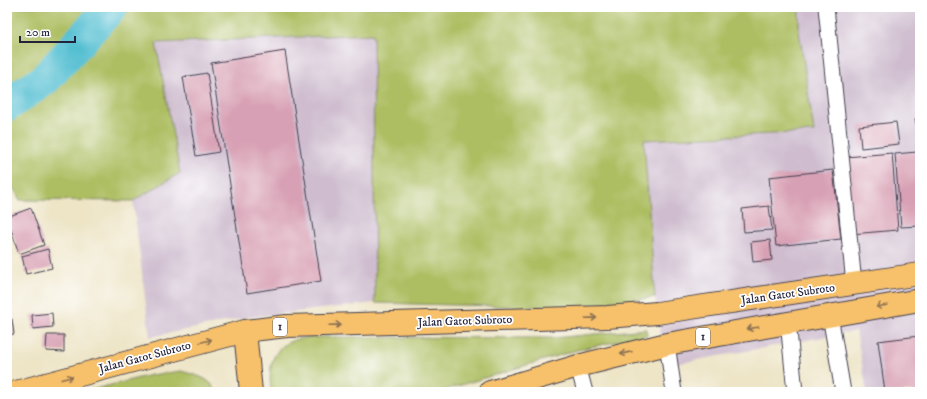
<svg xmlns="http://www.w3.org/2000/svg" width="927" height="399" viewBox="0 0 927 399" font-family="'IM FELL DW Pica',serif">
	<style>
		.industrial { fill: #cfbdcf }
		.green { fill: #adbe62; stroke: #68704e }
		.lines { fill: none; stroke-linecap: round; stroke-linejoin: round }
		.river { stroke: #55bfd2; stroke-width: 33 }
		.building { fill: #d8a0b4 }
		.minor-casing { stroke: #413f50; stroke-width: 17 }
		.trunk-casing { stroke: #413f50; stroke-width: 24 }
		.minor { stroke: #fff; stroke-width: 15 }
		.trunk { stroke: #f7c06b; stroke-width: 22 }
		.oneway { stroke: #8c7153 }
		.labels { text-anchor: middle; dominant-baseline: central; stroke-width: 3.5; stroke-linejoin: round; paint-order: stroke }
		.shield { fill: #fff; stroke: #646476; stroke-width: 1 }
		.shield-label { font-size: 11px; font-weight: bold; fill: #22223b }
		.street-label { font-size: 12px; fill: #22223b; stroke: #fff }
	</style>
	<rect width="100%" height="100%" fill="#fff"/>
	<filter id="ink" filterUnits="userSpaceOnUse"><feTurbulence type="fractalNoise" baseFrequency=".025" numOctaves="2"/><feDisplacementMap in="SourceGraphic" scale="8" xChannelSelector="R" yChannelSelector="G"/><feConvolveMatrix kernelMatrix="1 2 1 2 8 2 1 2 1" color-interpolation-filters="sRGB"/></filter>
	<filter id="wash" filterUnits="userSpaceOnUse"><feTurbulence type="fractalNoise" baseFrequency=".012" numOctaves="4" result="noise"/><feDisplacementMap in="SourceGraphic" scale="16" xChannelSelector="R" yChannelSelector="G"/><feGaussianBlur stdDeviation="0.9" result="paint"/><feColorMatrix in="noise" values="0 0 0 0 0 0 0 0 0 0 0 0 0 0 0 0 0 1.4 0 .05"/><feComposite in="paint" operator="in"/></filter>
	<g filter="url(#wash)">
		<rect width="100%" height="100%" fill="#eee5c7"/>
		<path class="industrial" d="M799,7H920V392H867L856,331L664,366L655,297L644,139L814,132L799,31Z
			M374,34L375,303L250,317L150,337L133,201L180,173L156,43Z"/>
		<path class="green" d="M7,7H799V31L814,132L644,140L655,297L575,308L375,303L373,34L156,43L180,173L133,201L20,200L7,177Z
			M646,329L647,335L577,350L438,392H271C269,370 269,349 294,340C302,337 313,338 322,337L554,338Z
			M181,371C194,375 211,377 216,392H83L151,375Z"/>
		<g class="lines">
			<path class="river" d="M7,105L44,80L111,7"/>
		</g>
		<g id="blocks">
			<path class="building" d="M285,51L321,281L247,293L211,63Z
				M207,73L219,152L196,156L183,77Z
				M920,118V136H919L915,119Z
				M896,122L899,144L861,148L859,126Z
				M917,152L920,226L901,227L895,154Z
				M892,153L898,230L851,234L846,157Z
				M833,170L841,239L776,246L769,177Z
				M769,206L772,230L744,232L742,209Z
				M31,208L44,245L19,254L7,217Z
				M770,240L772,260L753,262L751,242Z
				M48,249L52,268L26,274L22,256Z
				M52,313L53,327L33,329L32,315Z
				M7,319H12L14,334L7,335Z
				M47,335H64V352L46,351Z
				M919,336L920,392H885L878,341Z"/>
		</g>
	</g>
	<g filter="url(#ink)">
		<use href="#blocks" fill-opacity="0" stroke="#413f50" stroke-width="1"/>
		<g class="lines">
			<defs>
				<path id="minor" d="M826,7L854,284
					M830,315L843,392
					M788,321L795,392
					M667,344L674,392
					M578,366L585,392"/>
				<path id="trunk" d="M245,331L251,392
					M16,392L245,331L287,326L607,317L657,313L920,274
					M490,392L578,366L667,344L920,300"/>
			</defs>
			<use href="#minor" class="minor-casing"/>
			<use href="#trunk" class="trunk-casing"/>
			<use href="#minor" class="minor"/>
			<use href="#trunk" class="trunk"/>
		</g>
		<defs><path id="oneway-shaft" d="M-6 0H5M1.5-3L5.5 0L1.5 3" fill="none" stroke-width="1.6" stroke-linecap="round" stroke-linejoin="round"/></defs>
		<g class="oneway">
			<use href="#oneway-shaft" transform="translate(882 306) rotate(171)"/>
			<use href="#oneway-shaft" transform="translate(591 318) rotate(-2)"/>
			<use href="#oneway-shaft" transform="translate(335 325) rotate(-2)"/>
			<use href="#oneway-shaft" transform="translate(753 328) rotate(170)"/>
			<use href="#oneway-shaft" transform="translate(206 341) rotate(-15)"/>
			<use href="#oneway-shaft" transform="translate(626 353) rotate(167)"/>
			<use href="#oneway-shaft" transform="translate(67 378) rotate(-15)"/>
		</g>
	</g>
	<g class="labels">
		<g class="shield">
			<rect x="273" y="318" width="14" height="18" rx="3"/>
			<rect x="696" y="328" width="14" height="18" rx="3"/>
		</g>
		<g class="shield-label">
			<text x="280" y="327">1</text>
			<text x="703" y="337">1</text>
		</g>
		<g class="street-label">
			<text transform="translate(788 294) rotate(-8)">Jalan Gatot Subroto</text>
			<text transform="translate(465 321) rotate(-2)">Jalan Gatot Subroto</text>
			<text transform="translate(145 357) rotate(-15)">Jalan Gatot Subroto</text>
		</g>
	</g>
	<rect width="927" height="399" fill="none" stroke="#fff" stroke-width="24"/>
	<path d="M20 36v6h55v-6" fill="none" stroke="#22223b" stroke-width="2"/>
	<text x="26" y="36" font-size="12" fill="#22223b" stroke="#ffffff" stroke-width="3" paint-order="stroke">20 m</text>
</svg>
